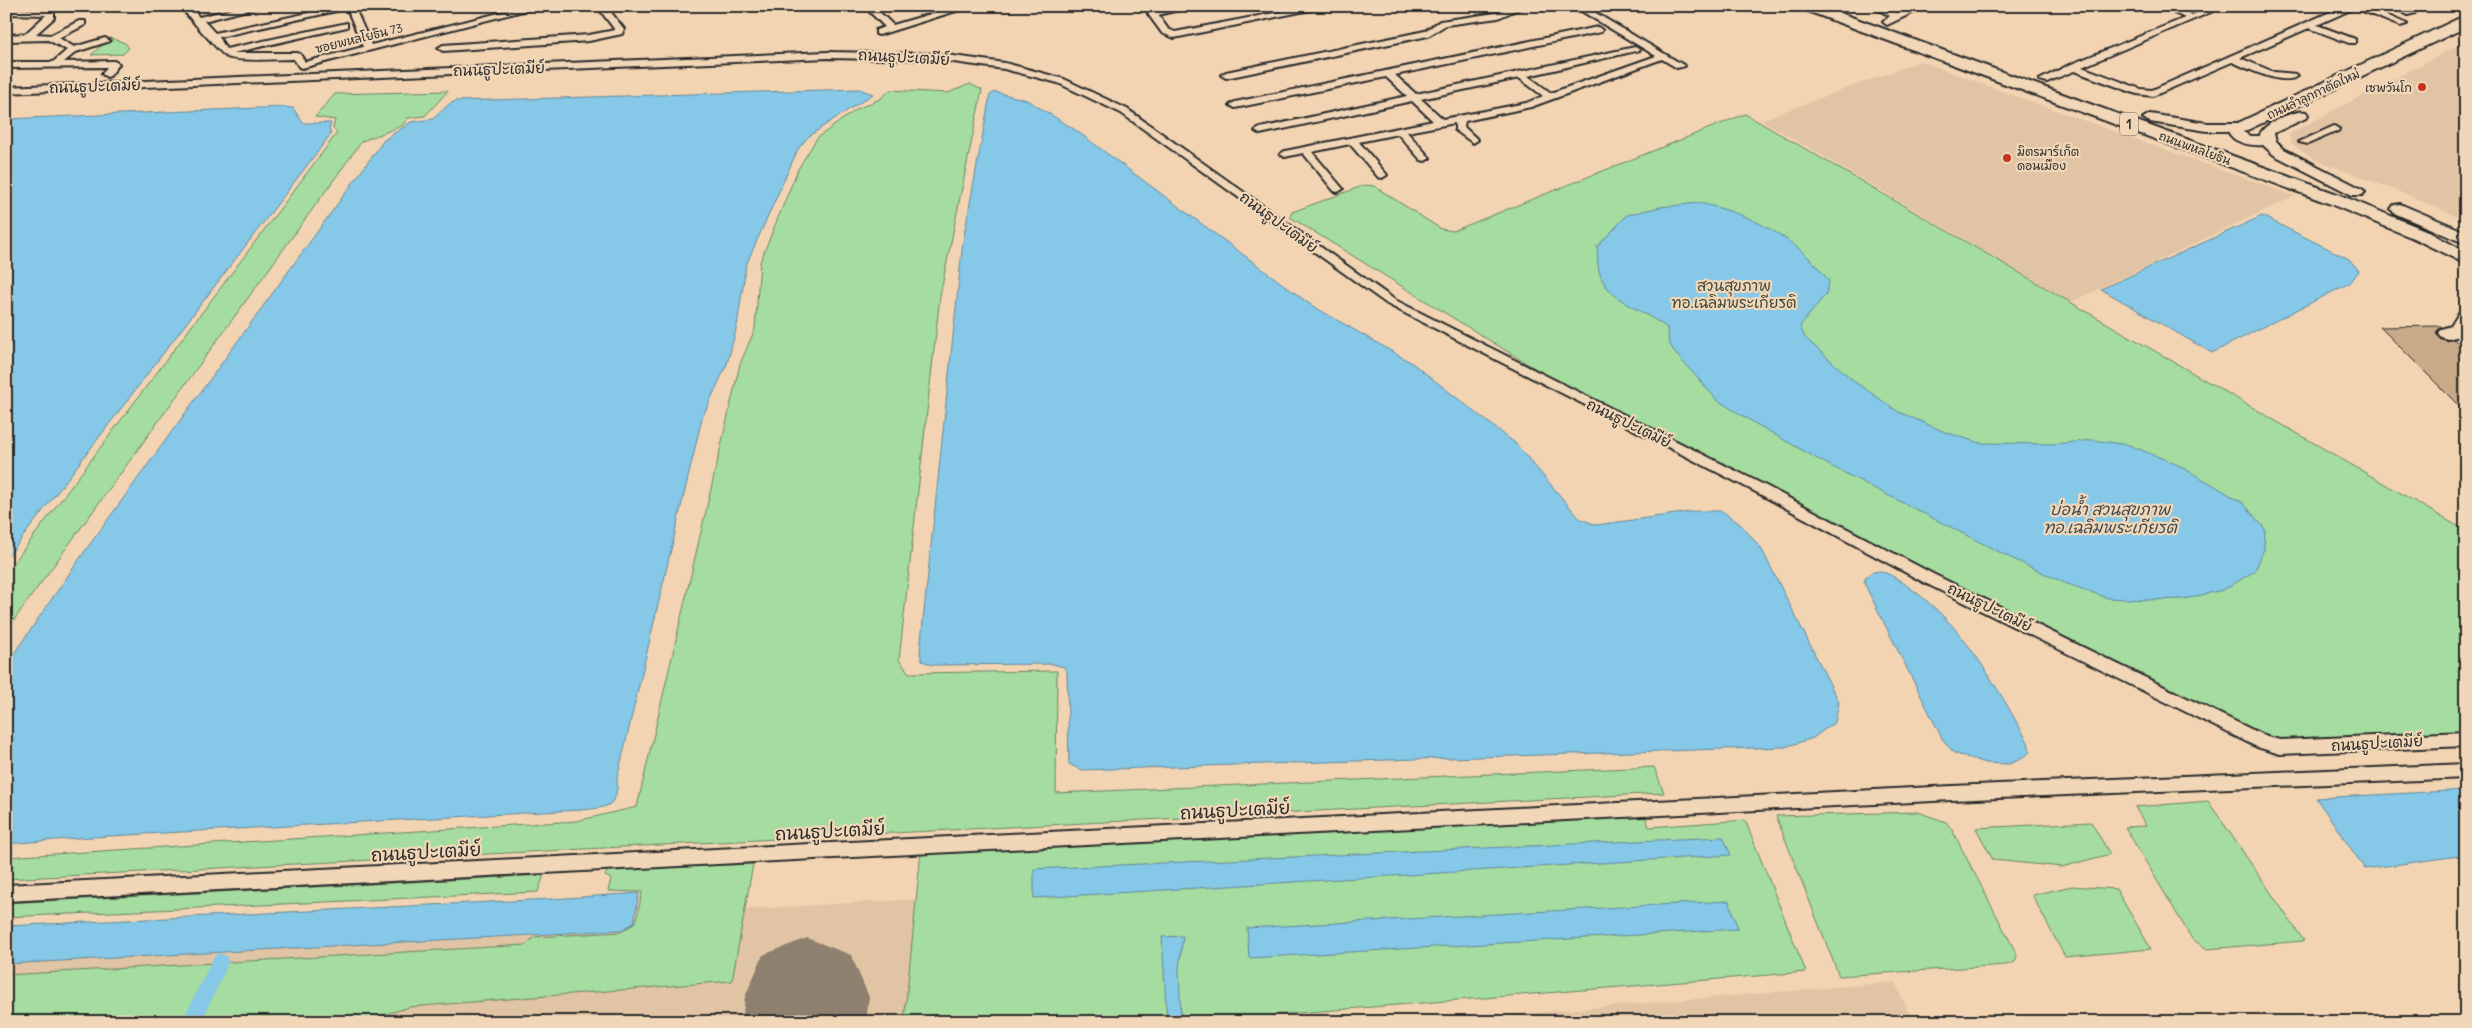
<svg xmlns="http://www.w3.org/2000/svg" width="2472" height="1028" viewBox="0 0 2472 1028" font-family="Delius,'Playpen Sans Thai',sans-serif">
	<style>
		.built { fill: #e1c4a4 }
		.green { fill: #a5dc9f; stroke: #688465 }
		.water { fill: #86c8e7; stroke: #62899c }
		.lines { fill: none; stroke-linecap: round; stroke-linejoin: round }
		.canal { fill: #86c8e7; fill-rule: evenodd }
		.runway { fill: #8e806e; fill-rule: evenodd }
		.building { fill: #c8aa89; stroke: #2b2b2b }
		.street-casing { stroke: #2b2b2b; stroke-width: 4 }
		.secondary-casing { stroke: #2b2b2b; stroke-width: 4 }
		.primary-casing { stroke: #2b2b2b; stroke-width: 4 }
		.street { fill: #f1d7b8; fill-rule: evenodd }
		.secondary { fill: #f1d7b8; fill-rule: evenodd }
		.primary { fill: #f1d7b8; fill-rule: evenodd }
		.poi-dot { fill: #c8321e; stroke: #f1d7b8; stroke-width: 2 }
		.labels { text-anchor: middle; dominant-baseline: central; stroke-width: 4.5; stroke-linejoin: round; paint-order: stroke }
		.far-street-label { font-size: 12px; fill: #2b2b2b; stroke: #f1d7b8 }
		.far-poi-label { font-size: 12px; fill: #2b2b2b; stroke: #f1d7b8; text-anchor: end }
		.shield { fill: #f1d7b8; stroke: #665f55; stroke-width: 1 }
		.shield-label { font-size: 14px; font-weight: bold; fill: #2b2b2b }
		.street-label { font-size: 15px; fill: #2b2b2b; stroke: #f1d7b8 }
		.park-label { font-size: 15px; fill: #3d463c; stroke: #f1d7b8 }
		.water-label { font-size: 16px; font-style: italic; fill: #3d4a51; stroke: #f1d7b8 }
		.near-street-label { font-size: 18px; fill: #2b2b2b; stroke: #f1d7b8 }
	</style>
	<rect width="100%" height="100%" fill="#f2d4b2"/>
	<filter id="ink" filterUnits="userSpaceOnUse"><feTurbulence type="fractalNoise" baseFrequency=".02" numOctaves="2"/><feDisplacementMap in="SourceGraphic" scale="10" xChannelSelector="R" yChannelSelector="G"/><feConvolveMatrix kernelMatrix="1 2 1 2 8 2 1 2 1" color-interpolation-filters="sRGB"/></filter>
	<g filter="url(#ink)">
		<path class="built" d="M2466,41V221L2415,198L2314,159L2292,144L2289,134Z
			M1921,61L2007,93L2295,196L2071,302L1761,120Z
			M1164,885L1168,1022H6V952Z
			M1895,982L1913,1022H1484L1483,1017Z"/>
		<path class="green" d="M110,38L125,43L129,48L123,54L91,55Z
			M970,84L982,90L940,296L899,660L909,673L1057,671L1056,793L1654,767L1664,793L6,879V857L576,821L637,807L740,364L755,329L760,262L798,169L817,138L857,109L880,99L890,90L948,93Z
			M448,91L425,116L408,118L402,126L362,141L6,631V573L337,133L333,128L335,120L315,117L335,94Z
			M1745,114L2466,531V739L2280,747L1685,451L1547,376L1290,217L1292,212L1365,185L1374,186L1441,229L1453,231Z
			M2208,801L2304,941L2207,949L2192,939L2125,827L2146,826L2135,807Z
			M1644,812L1649,827L1745,820L1806,972L1273,1015V1022H904L921,851Z
			M1918,812L1946,822L1952,830L2014,949L2017,955L2015,962L2006,965L1839,976L1776,816Z
			M2091,822L2110,854L2062,867L1993,860L1976,828Z
			M753,864L732,981L410,1007L359,1022H6V975L526,945L534,937L621,932L636,922L642,892L608,891L611,879L605,876L608,869Z
			M544,875L538,892L6,917V903Z
			M2072,886L2116,889L2151,949L2065,957L2032,895Z"/>
		<path class="water" d="M859,89L873,94L828,123L808,137L798,149L746,265L737,326L727,364L702,418L617,779C619,809 604,808 579,810L91,837L6,844V665L85,551L384,140L411,122L433,119L449,104L456,101Z
			M995,92L1027,100L1074,129L1311,305L1412,363L1515,443L1580,519L1597,525L1697,511H1722L1740,524L1761,548L1839,702L1835,722L1813,738L1785,747L1081,770L1069,764L1067,672L1064,667L1053,664L932,665L922,661L920,653L922,631L963,241L990,95Z
			M282,107L293,108L303,123H331L329,129L331,134L6,559V119Z
			M1699,203C1749,213 1798,238 1829,281L1826,294L1800,326L1805,338L1855,382L1897,411L1945,432L1980,443L2054,444L2093,440L2129,445L2176,464L2210,483L2243,503L2265,529L2264,549L2255,571L2223,590L2184,599L2147,600L2108,598L2065,583L2011,558L1823,462L1756,424L1717,400L1676,354L1669,343L1667,328C1645,310 1606,301 1599,271C1597,263 1598,255 1597,247L1627,215L1660,207Z
			M2262,216L2349,259L2359,271L2350,283L2212,353L2101,289Z
			M1881,571C1895,576 1905,584 1917,593C1968,632 1997,688 2028,742L2030,752L2023,758L2009,764L1985,763L1954,753L1943,740L1864,583C1866,573 1871,572 1881,571Z
			M2466,790V855L2365,869L2316,798Z
			M1723,837L1731,855L1034,898V869Z
			M639,893L634,923L622,930L6,964V926L551,899Z
			M1729,901L1738,929L1249,958L1247,928Z
			M1183,936L1179,968L1181,1022H1167L1162,937Z"/>
		<g class="lines">
			<path class="canal" d="M220,953L226,956L229,962L201,1022H182L214,956Z"/>
			<path class="runway" d="M807,938L851,955L869,997L866,1022H742L745,997L763,955Z"/>
		</g>
		<path class="building" d="M2441,326L2436,333L2440,338L2447,341L2454,339L2466,350V413L2380,327Z"/>
		<g class="lines">
			<defs>
				<path id="street" d="M180,6H189L199,17L246,6H263L204,21L215,33L341,6V10L219,37L226,49L347,23V27L233,53H297L300,54L305,62L363,47L346,6H354L371,45L527,6H542L302,68L299,67L294,59C279,59 239,62 227,57C222,55 186,14 180,6Z
					M597,6H606L624,29L622,34L589,41L443,51L438,48L443,45L589,35L615,30Z
					M864,6H873L893,25L958,6H972L879,35L876,34V30L885,27Z
					M1177,6H1195L1158,15L1168,29L1175,32L1311,6H1330L1174,38L1162,33L1148,14Z
					M1513,6H1525L1498,18L1446,25L1428,36L1226,78L1221,75L1226,72L1425,31L1440,21L1496,13Z
					M1573,6H1584L1685,66L1677,68L1662,59L1531,107L1465,121L1464,127L1478,140L1473,143L1455,130V123L1407,132L1430,158L1425,161L1421,160L1398,134L1359,142L1387,175L1382,178L1378,177L1350,144L1312,152L1343,189L1338,192L1334,191L1303,153L1285,157L1280,154L1285,151L1433,121L1412,101L1260,134L1255,131L1260,128L1407,96L1386,77L1235,108L1230,105L1235,102L1598,27L1602,30L1601,32L1395,75L1416,94L1635,47L1640,50L1528,76L1551,93L1656,56ZM1519,78L1543,96L1526,103L1443,119L1421,99Z
					M1871,6H1882L1896,13L1914,6H1927L1887,25L1883,22L1890,16Z
					M2159,6H2171L2192,15L2213,6H2225L2082,67L2141,89L2152,90L2344,6H2366L2407,24L2400,26L2355,8L2317,25L2355,39V43H2349L2309,28L2240,58L2274,72L2296,74L2298,76C2284,87 2247,68 2232,62L2153,96L2137,94L2074,71L2047,82L2039,80L2069,65L2185,18Z
					M2391,6H2403L2415,13L2408,15Z
					M6,8L54,11V18L36,34L51,35L79,21H85V25L59,38L74,47L105,38L110,41L76,52L64,62L114,61L119,64L110,76L107,77L102,74L107,67L6,68V62H53L67,50L48,40L6,41V35L25,34L46,15L6,14Z
					M827,52L939,54L1005,63L1064,79L1127,109L1395,300L1764,485L1935,575L2267,737L2280,740L2466,732V746L2280,754L2257,747L1925,583L1754,491L1387,304L1121,113L1058,83L1004,69L939,60L827,58L6,93V87Z
					M2334,126L2339,129L2338,131L2308,144L2299,142Z
					M2466,764V778L1952,800L6,901V885L1952,786Z"/>
				<path id="secondary" d="M2466,15V25L2458,31L2243,132L2251,136H2260C2260,125 2295,109 2306,112L2308,115L2306,118L2274,133L2276,141L2284,149L2362,189L2365,192L2362,195H2352L2274,155L2263,145C2250,146 2233,143 2228,131H2207L2150,122L2143,118L2150,114L2207,123H2238Z"/>
				<path id="primary" d="M1800,6H1821L2340,195L2425,230L2466,252V264L2413,238L2328,203L1802,9Z
					M2400,204L2466,232V244L2394,213L2391,209L2394,205Z
					M2466,311V334L2448,339L2441,337L2438,333L2441,329L2451,326L2459,313Z"/>
			</defs>
			<use href="#street" class="street-casing"/>
			<use href="#secondary" class="secondary-casing"/>
			<use href="#primary" class="primary-casing"/>
			<use href="#street" class="street"/>
			<use href="#secondary" class="secondary"/>
			<use href="#primary" class="primary"/>
		</g>
	</g>
	<g class="poi-dot">
		<circle cx="2422" cy="87" r="5"/>
		<circle cx="2007" cy="158" r="5"/>
	</g>
	<g class="labels">
		<g class="far-street-label">
			<text transform="translate(359 38) rotate(-14)">ซอยพหลโยธิน 73</text>
			<text transform="translate(2313 94) rotate(-25)">ถนนลำลูกกาตัดใหม่</text>
			<text transform="translate(2195 148) rotate(20)">ถนนพหลโยธิน</text>
		</g>
		<g class="far-poi-label">
			<text x="2412" y="87">เซพวันโก</text>
			<text x="2017" y="151" text-anchor="start">มิตรมาร์เก็ต<tspan x="2017" dy="14">ดอนเมือง</tspan></text>
		</g>
		<rect class="shield" x="2120" y="112.5" width="18" height="23" rx="4"/>
		<g class="shield-label">
			<text x="2129" y="124">1</text>
		</g>
		<g class="street-label">
			<text transform="translate(904 57) rotate(3)">ถนนธูปะเตมีย์</text>
			<text transform="translate(499 69) rotate(-2)">ถนนธูปะเตมีย์</text>
			<text transform="translate(95 86) rotate(-2)">ถนนธูปะเตมีย์</text>
			<text transform="translate(1279 222) rotate(36)">ถนนธูปะเตมีย์</text>
			<text transform="translate(1629 423) rotate(26)">ถนนธูปะเตมีย์</text>
			<text transform="translate(1990 607) rotate(26)">ถนนธูปะเตมีย์</text>
			<text transform="translate(2377 743) rotate(-3)">ถนนธูปะเตมีย์</text>
		</g>
		<g class="park-label">
			<text x="1734" y="285">สวนสุขภาพ<tspan x="1734" dy="17">ทอ.เฉลิมพระเกียรติ</tspan></text>
		</g>
		<g class="water-label">
			<text x="2110" y="509">บ่อน้ำ สวนสุขภาพ<tspan x="2110" dy="18">ทอ.เฉลิมพระเกียรติ</tspan></text>
		</g>
		<g class="near-street-label">
			<text transform="translate(1235 810) rotate(-3)">ถนนธูปะเตมีย์</text>
			<text transform="translate(830 831) rotate(-3)">ถนนธูปะเตมีย์</text>
			<text transform="translate(426 852) rotate(-3)">ถนนธูปะเตมีย์</text>
		</g>
	</g>
	<rect width="2472" height="1028" fill="none" stroke="#f1d7b8" stroke-width="25"/>
	<rect x="12" y="12" width="2447" height="1003" fill="none" stroke="#2b2b2b" stroke-width="2" filter="url(#ink)"/>
</svg>
